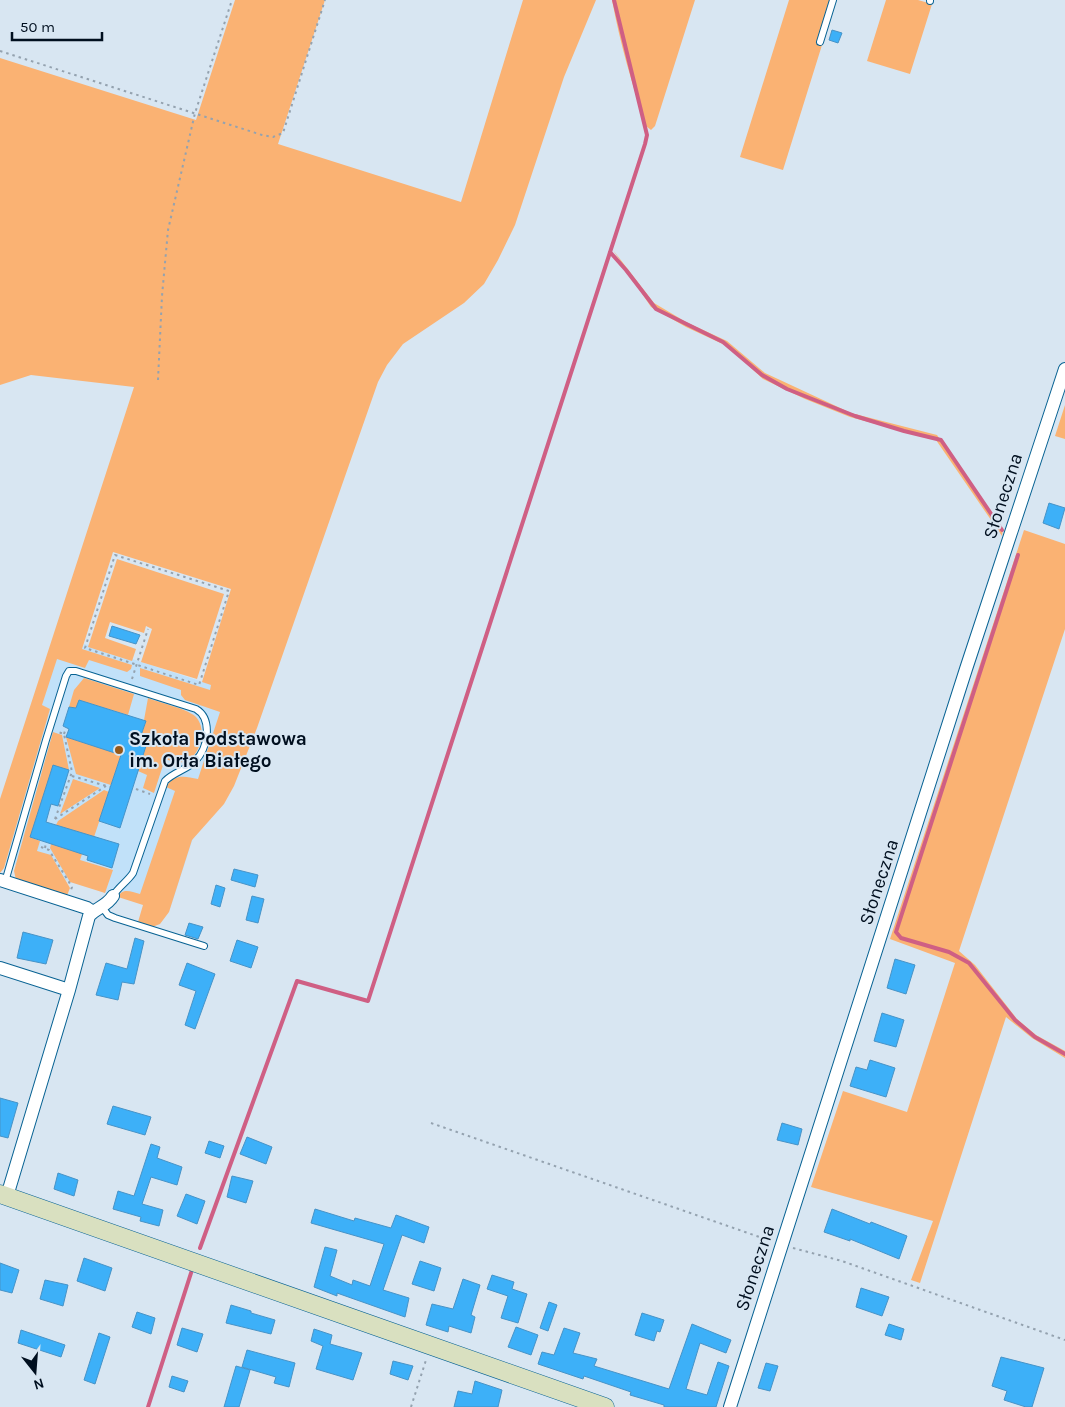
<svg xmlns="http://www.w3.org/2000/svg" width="1065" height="1407" viewBox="0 0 1065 1407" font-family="Karla,sans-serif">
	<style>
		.built { fill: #c1e1f9 }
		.green { fill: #fab273 }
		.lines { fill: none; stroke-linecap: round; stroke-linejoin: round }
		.stream { stroke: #cf5f84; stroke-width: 4 }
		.building { fill: #3db0f8; stroke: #4793c7 }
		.lane-casing { stroke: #076293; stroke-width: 8 }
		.street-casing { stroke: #076293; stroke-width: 14 }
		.secondary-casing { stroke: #076293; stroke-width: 19 }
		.path { stroke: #94a2af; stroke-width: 2; stroke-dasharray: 2.5 4; stroke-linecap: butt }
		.lane { stroke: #fff; stroke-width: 6 }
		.street { stroke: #fff; stroke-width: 12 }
		.secondary { stroke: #d9e0c0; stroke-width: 18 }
		.poi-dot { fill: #95581a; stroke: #d8e6f2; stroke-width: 2 }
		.labels { text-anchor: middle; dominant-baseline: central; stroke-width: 4; stroke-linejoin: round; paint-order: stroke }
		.street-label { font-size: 19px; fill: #000f1f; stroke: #d8e6f2 }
		.poi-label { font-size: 19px; font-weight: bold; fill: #000f1f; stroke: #d8e6f2; text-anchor: start }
	</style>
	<rect width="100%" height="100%" fill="#d8e6f2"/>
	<path class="built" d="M53,638L83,648L84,644L89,645L240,694L169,912L0,860Z"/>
	<path class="green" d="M235,0H325L278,144L461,202L523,0H596L564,77L515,225L498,260L484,284L464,303L403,344L387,365L378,382L257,728L234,786L224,804L192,840L169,912L160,924L152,927L138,922L143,905L118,897C123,887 131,892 140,894L175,791L166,787C174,774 184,776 198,779L220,712L185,700L181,695V690L140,676V668L210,690L211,685L202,682L231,589L113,552L82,649L132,665L131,669L127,672L89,660L85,668L57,659L42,705L50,709L4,868L0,873V799L134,387L31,375L0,385V58L196,120Z
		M612,0H695L655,126L651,130L646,126C632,84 620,43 612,0Z
		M789,0H830L818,43L822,45L783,170L740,157Z
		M886,0H918L932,4L910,74L867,61Z
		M613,250L654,303L686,322L727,341L765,373L851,413L937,435L1003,529L1002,536L936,440L850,417L805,399L763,379L727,346L686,327L651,307Z
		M1065,405V439L1055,436Z
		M1024,530L1065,544V629L959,951L975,965L1017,1019L1036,1035L1065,1051V1058L1032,1038L1006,1017L920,1283L911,1280L933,1221L811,1187L843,1091L907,1112L955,963L890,939Z
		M117,559L224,594L197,679L141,662L152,629L146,626L144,633L110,622L105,638L136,649L132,661L88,647Z
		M84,678L134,694L128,715L79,700L76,708L69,707L74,690Z
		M148,698C160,703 185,708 195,716C208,728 201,757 184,762C178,763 171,761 165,759L154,793L143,788L147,775L138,771L146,747L138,744L146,722L144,720Z
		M53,732L62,735L69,770L53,766L30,837L40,841L37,851L51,855L70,888L66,898L16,880L14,871Z
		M66,737L121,755L111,785L76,774Z
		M73,779L100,788L60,814Z
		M104,790L109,792L94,837L56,825L58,821Z
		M51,844L82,854L80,860L113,870L105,893L70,882L50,848Z"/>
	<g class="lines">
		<path class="stream" d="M610,252L626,270L656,309L723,342L762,375L787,389L855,416L904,431L941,440L1002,530
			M1018,555L896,932L901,938L949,952L969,963L1015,1020L1035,1037L1065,1054
			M200,1248L297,981L368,1001L645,144L647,135L614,0
			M148,1407L192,1270"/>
	</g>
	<path class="building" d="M832,30L842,33L838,43L829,40Z
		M1049,503L1065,508L1059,529L1043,523Z
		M112,626L140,635L136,644L109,636Z
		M79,700L146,721L138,744L146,746L120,828L99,821L121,755L66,737L69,729L63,726L69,707L76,708Z
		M53,765L69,770L58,806L51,804L46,822L119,844L112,868L87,860L88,856L30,837Z
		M234,869L258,875L255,887L231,880Z
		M216,885L225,888L220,907L211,904Z
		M252,896L264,899L258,923L246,920Z
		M189,923L203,927L198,939L185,935Z
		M23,932L53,940L46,964L17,958Z
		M135,938L144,941L134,984L122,982L118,1000L96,995L106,963L127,969Z
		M237,940L258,947L251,968L230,961Z
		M895,959L915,965L906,994L887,988Z
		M187,963L215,974L195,1029L185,1025L196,991L179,985Z
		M882,1013L904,1020L896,1047L874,1041Z
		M870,1060L895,1068L886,1097L850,1086L856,1067L867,1070Z
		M0,1098L18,1103L8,1138L0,1136Z
		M113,1106L151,1117L145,1135L107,1124Z
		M782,1123L802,1129L798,1145L777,1140Z
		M247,1137L272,1147L266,1164L240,1154Z
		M209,1141L224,1146L220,1158L205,1153Z
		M151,1144L160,1147L157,1158L182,1167L177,1185L151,1177L142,1204L163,1210L159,1226L140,1221L141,1217L113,1209L118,1191L134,1196Z
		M58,1173L78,1180L74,1196L54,1189Z
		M232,1176L253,1181L246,1203L227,1197Z
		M186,1194L205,1201L197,1224L177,1216Z
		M315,1209L354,1221L355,1218L391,1228L396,1215L429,1227L424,1243L402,1235L383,1290L409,1298L405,1317L337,1293V1296L314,1287L325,1247L337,1250L330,1276L352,1285L353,1280L370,1286L384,1244L311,1223Z
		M832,1209L870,1224L871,1222L907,1236L899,1259L850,1239V1241L824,1232Z
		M84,1258L112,1268L105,1291L77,1281Z
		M420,1261L441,1268L434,1291L412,1284Z
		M0,1263L19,1270L12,1293L0,1290Z
		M492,1275L514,1282L512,1289L527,1294L518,1323L501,1318L508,1296L487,1289Z
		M463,1279L480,1285L471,1315L475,1317L471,1333L449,1326L448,1332L426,1325L432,1304L453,1309Z
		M45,1280L68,1285L63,1306L40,1299Z
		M861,1288L889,1297L882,1316L856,1307Z
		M549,1302L557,1305L548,1331L540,1328Z
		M231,1305L251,1311V1313L275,1320L271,1334L226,1323Z
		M137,1312L155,1318L151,1334L132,1327Z
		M642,1313L664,1320L660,1332L657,1331L654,1341L635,1335Z
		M692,1324L731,1340L726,1353L700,1343L686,1389L707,1395L718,1362L729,1366L716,1407H664V1405L630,1395L631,1392L584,1376L583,1379L538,1364L542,1352L554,1355L564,1328L580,1333L573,1353L597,1359L594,1366L669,1389Z
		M889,1324L904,1329L901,1340L885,1335Z
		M516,1327L538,1335L531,1355L508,1347Z
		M182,1328L203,1334L197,1352L177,1345Z
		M314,1329L332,1335L330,1344L362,1353L353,1380L316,1369L323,1346L311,1341Z
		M21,1330L65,1345L61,1357L18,1343Z
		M99,1333L110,1337L95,1384L84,1380Z
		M247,1350L295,1363L289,1387L274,1383L276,1377L242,1367Z
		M1001,1357L1044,1368L1032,1407H1026L1004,1400L1007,1391L992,1386Z
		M393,1361L413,1366L408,1380L390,1374Z
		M766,1363L778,1366L770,1391L758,1388Z
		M236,1366L250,1370L239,1407H224Z
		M172,1376L188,1381L184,1392L169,1387Z
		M475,1381L502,1390L498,1407H454L458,1391L472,1394Z"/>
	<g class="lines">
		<defs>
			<path id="lane" d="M930,1V0
				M820,42L833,0
				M5,882L46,740L66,676L69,671H76L196,709C213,719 208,749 195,761C188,769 174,772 165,781L133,873C127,882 118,887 113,896
				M102,907L108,915L115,918L204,946"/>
			<path id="street" d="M0,880L87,908L93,912
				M0,968L69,990
				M7,1196L69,990L89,916C96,908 107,906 113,896
				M730,1407L966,669L1065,369"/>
			<path id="secondary" d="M0,1194L605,1407"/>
		</defs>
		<use href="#lane" class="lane-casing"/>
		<use href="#street" class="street-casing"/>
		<use href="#secondary" class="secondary-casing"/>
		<path class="path" d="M0,51L262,135L273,137L283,133L325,0
			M158,380L162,296L168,230L195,113L232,0
			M115,555L229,591L199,685L85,648Z
			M132,679L148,629
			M64,734L66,728
			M72,776L110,787
			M136,789L150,794
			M55,819L72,772L64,734L58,732
			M55,819L106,786
			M41,847L49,850L72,887L71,890
			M45,848L46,843
			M431,1123L771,1241
			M793,1248L842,1261L1065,1340
			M411,1407L426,1360"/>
		<use href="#lane" class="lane"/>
		<use href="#street" class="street"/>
		<use href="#secondary" class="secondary"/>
	</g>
	<circle class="poi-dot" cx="119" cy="750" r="5"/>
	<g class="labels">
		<g class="street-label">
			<text transform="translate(1003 496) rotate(-72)">Słoneczna</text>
			<text transform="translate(879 882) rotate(-72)">Słoneczna</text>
			<text transform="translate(755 1268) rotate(-72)">Słoneczna</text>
		</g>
		<g class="poi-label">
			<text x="129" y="739">Szkoła Podstawowa<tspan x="129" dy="22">im. Orła Białego</tspan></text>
		</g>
	</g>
	<g transform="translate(35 1372) rotate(163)" stroke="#d8e6f2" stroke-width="4" paint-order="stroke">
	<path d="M0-4L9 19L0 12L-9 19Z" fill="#000f1f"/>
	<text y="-8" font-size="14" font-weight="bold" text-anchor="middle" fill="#000f1f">N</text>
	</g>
	<path d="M12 32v8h90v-8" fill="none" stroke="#000f1f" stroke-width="2.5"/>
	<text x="20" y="32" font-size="15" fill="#000f1f" stroke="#d8e6f2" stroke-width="4" paint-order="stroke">50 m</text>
</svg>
